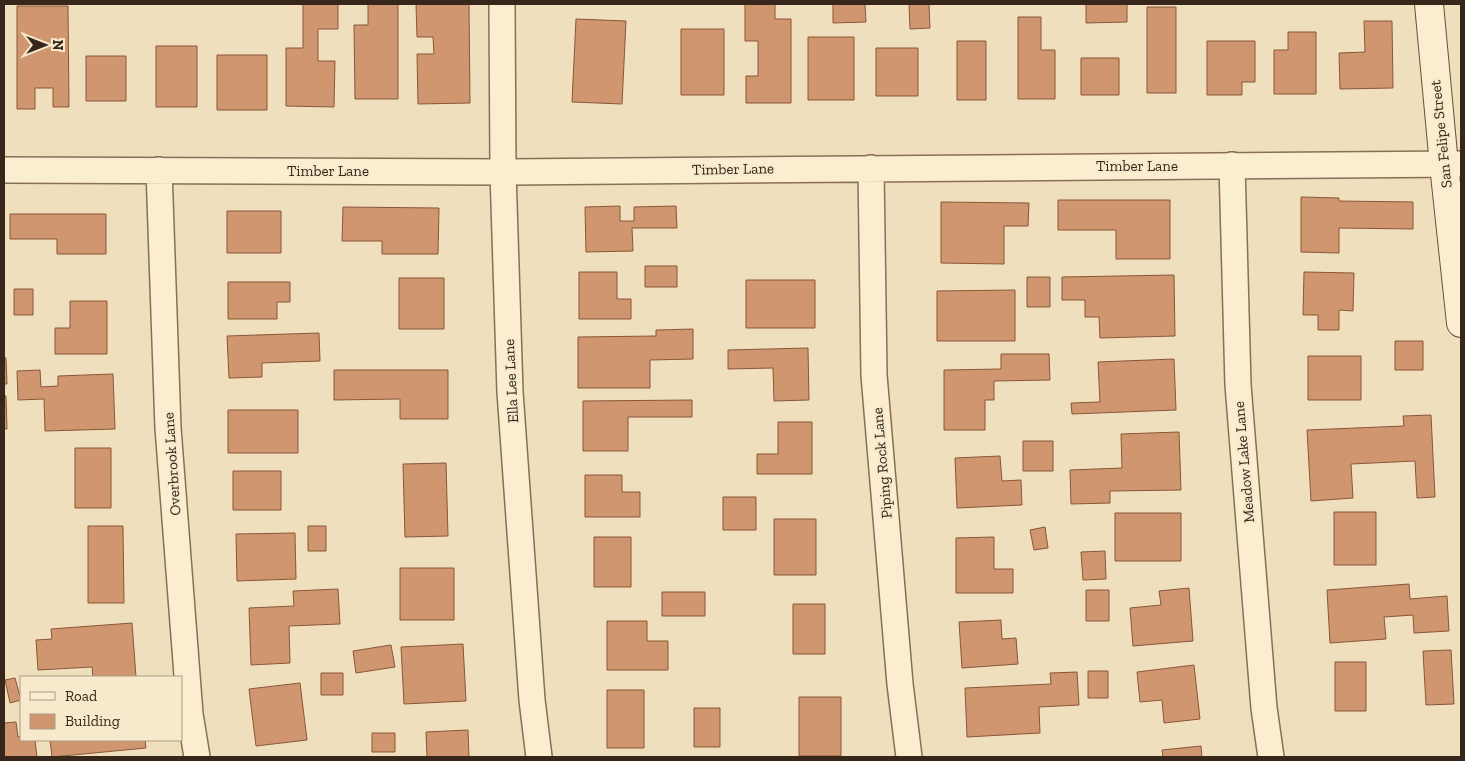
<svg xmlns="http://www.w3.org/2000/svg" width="1465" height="761" viewBox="0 0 1465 761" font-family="'Zilla Slab',serif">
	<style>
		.building { fill: #d0966f; stroke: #885739 }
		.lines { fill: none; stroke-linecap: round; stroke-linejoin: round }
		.minor-casing { stroke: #886f55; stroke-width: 28 }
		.secondary-casing { stroke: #6a5038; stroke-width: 30 }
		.minor { stroke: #fbedcf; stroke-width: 25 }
		.secondary { stroke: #fbedcf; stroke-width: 28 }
		.labels { text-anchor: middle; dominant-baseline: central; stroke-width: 4; stroke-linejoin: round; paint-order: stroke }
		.street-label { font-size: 15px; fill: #36271a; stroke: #f7eacc }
	</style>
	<rect width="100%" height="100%" fill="#f0dfbc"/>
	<path class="building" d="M303,4H338V29H318V61H335L334,107L286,106V48H303Z
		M368,4H398V99H355L354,25H368Z
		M416,4H469L470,103L418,104L417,54H434L433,37H417Z
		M745,4H775V19H791V103H746V76H758V41H745Z
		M833,4H865L866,22L833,23Z
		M909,4H929L930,28L910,29Z
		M1086,4H1127V22L1086,23Z
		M17,6H68L69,107H53V88H35V109H17Z
		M1147,7H1176V93H1147Z
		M1018,17H1041V50H1055V99H1018Z
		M576,19L626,21L622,104L572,102Z
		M1364,21H1392L1393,88L1340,89L1339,53L1365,52Z
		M681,29H724V95H681Z
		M1288,32H1316V94H1274V50H1288Z
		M808,37H854V100H808Z
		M957,41H986V100H957Z
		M1207,41H1255V82H1242V95H1207Z
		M156,46H197V107H156Z
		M876,48H918V96H876Z
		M217,55H267V110H217Z
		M86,56H126V101H86Z
		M1081,58H1119V95H1081Z
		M1301,197L1339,198V201L1413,202V229L1339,228V253L1301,252Z
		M1058,200H1170V259H1116V230H1058Z
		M941,202L1029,203L1028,226H1004V264L941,263Z
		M620,206V221H634V207L676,206L677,228H632L633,251L586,252L585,207Z
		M343,207L439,208L438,254H382V241H342Z
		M227,211H281V253H227Z
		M10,214H106V254H57V239H10Z
		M645,266H677V287H645Z
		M579,272H617V299H631V319H579Z
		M1304,272L1354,273L1353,311L1339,310V330H1318V315H1303Z
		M1174,275L1175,336L1100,338L1099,317H1085V300H1062V277Z
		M1027,277H1050V307H1027Z
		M399,278H444V329H399Z
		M746,280H815V328H746Z
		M228,282H290V302H277V319H228Z
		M14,289H33V315H14Z
		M1015,290V341H937V291Z
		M70,301H107V354H55V328H70Z
		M693,329V359L650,360V388H578V337L656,336V330Z
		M319,333L320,361L262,363V377L229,378L227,336Z
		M1395,341H1423V370H1395Z
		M808,348L809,400L774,401L773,368L728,369V350Z
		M1001,354H1049L1050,380L994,381V400H985V430H944V370L1001,369Z
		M1308,356H1361V400H1308Z
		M4,358H6L7,384H4Z
		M1174,359L1176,410L1072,414L1071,403L1100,402L1098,362Z
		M40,370L41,387L58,386V376L113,374L115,429L45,431L44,399L18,400L17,371Z
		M334,370H448V419H400V399L334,400Z
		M4,396H6L7,429H4Z
		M692,400V417H628V451H583V401Z
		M228,410H298V453H228Z
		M1431,415L1435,497L1417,498L1415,461L1351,464L1353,498L1311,501L1307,430L1404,426L1403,416Z
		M778,422H812V474H757V454H778Z
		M1179,432L1181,490L1110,491V503L1071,504L1070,470L1122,468L1121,434Z
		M1023,441H1053V471H1023Z
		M75,448H111V508H75Z
		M1000,456L1002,481L1021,480L1022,505L957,508L955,458Z
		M446,463L448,536L405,537L403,464Z
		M233,471H281V510H233Z
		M585,475H622V492H640V517H585Z
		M723,497H756V530H723Z
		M1334,512H1376V565H1334Z
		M1115,513H1181V561H1115Z
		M774,519H816V575H774Z
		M88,526H123L124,603H88Z
		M308,526H326V551H308Z
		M1045,527L1048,548L1034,550L1030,530Z
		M295,533L296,579L237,581L236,534Z
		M594,537H631V587H594Z
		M994,537V569H1013V593H956V538Z
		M1105,551L1106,579L1083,580L1081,552Z
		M400,568H454V620H400Z
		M1409,584L1410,599L1447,596L1449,631L1414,633L1413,615L1384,617L1386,639L1330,643L1327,590Z
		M1189,588L1193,641L1133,646L1130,608L1161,605L1159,591Z
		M338,589L340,624L289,626L290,663L251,665L249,608L294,606L293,591Z
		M1086,590H1109V621H1086Z
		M662,592H705V616H662Z
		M793,604H825V654H793Z
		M1001,620L1002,639L1016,638L1018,664L962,668L959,622Z
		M607,621H647V641H668V670H607Z
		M132,623L136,677H93L92,667L38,670L36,640L52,639L51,629Z
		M463,644L466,701L404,704L401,647Z
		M391,645L395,667L356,673L353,651Z
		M1451,650L1454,704L1426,705L1423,651Z
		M1335,662H1366V711H1335Z
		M1194,665L1200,719L1164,723L1162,700L1140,702L1137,672Z
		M1088,671H1108V698H1088Z
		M1077,672L1079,705L1039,707L1040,733L967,737L965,688L1051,684L1050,673Z
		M321,673H343V695H321Z
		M15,678L21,700L10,703L5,680Z
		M300,683L307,740L256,746L249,689Z
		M607,690H644V748H607Z
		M799,697H841V756H799Z
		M694,708H720V747H694Z
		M16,722L18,737L21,736V740H35L37,757H4V723Z
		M468,730L469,757H427L426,732Z
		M372,733H395V752H372Z
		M50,740H145L146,748L52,757Z
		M1201,746L1202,757H1163L1162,750Z"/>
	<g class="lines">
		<defs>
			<path id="minor" d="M502,4L503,172L510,392L532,700L539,757
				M1232,165L1238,385L1264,708L1271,757
				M871,168L874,375L900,684L909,757
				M4,170L503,172L1461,164
				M159,170L168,428L190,714L197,757"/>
			<path id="secondary" d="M1429,4L1444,165L1461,323"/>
		</defs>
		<use href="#minor" class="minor-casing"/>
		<use href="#secondary" class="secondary-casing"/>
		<use href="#minor" class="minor"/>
		<use href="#secondary" class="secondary"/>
	</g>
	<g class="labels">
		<g class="street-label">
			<text transform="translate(1441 134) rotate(-96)">San Felipe Street</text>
			<text x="1137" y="166">Timber Lane</text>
			<text transform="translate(733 169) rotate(-1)">Timber Lane</text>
			<text x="328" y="171">Timber Lane</text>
			<text transform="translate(511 381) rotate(-93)">Ella Lee Lane</text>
			<text transform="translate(1244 462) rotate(-95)">Meadow Lake Lane</text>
			<text transform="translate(882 463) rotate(-95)">Piping Rock Lane</text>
			<text transform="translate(172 464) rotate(-94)">Overbrook Lane</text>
		</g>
	</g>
	<rect width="1465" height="761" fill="none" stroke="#36271a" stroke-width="10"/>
	<rect x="20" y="676" width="162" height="65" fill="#f7eacc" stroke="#aa9c85"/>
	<rect x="30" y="692" width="25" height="8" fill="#fbedcf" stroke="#aa9c85"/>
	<text x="65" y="701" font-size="15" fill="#36271a">Road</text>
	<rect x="30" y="714" width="25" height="15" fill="#d0966f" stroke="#aa9c85"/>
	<text x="65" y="726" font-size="15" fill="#36271a">Building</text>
	<g transform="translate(45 45) rotate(90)" stroke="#f7eacc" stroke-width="4" paint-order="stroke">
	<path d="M0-4L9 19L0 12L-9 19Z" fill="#36271a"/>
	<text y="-8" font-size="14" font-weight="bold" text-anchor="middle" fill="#36271a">N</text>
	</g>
</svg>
